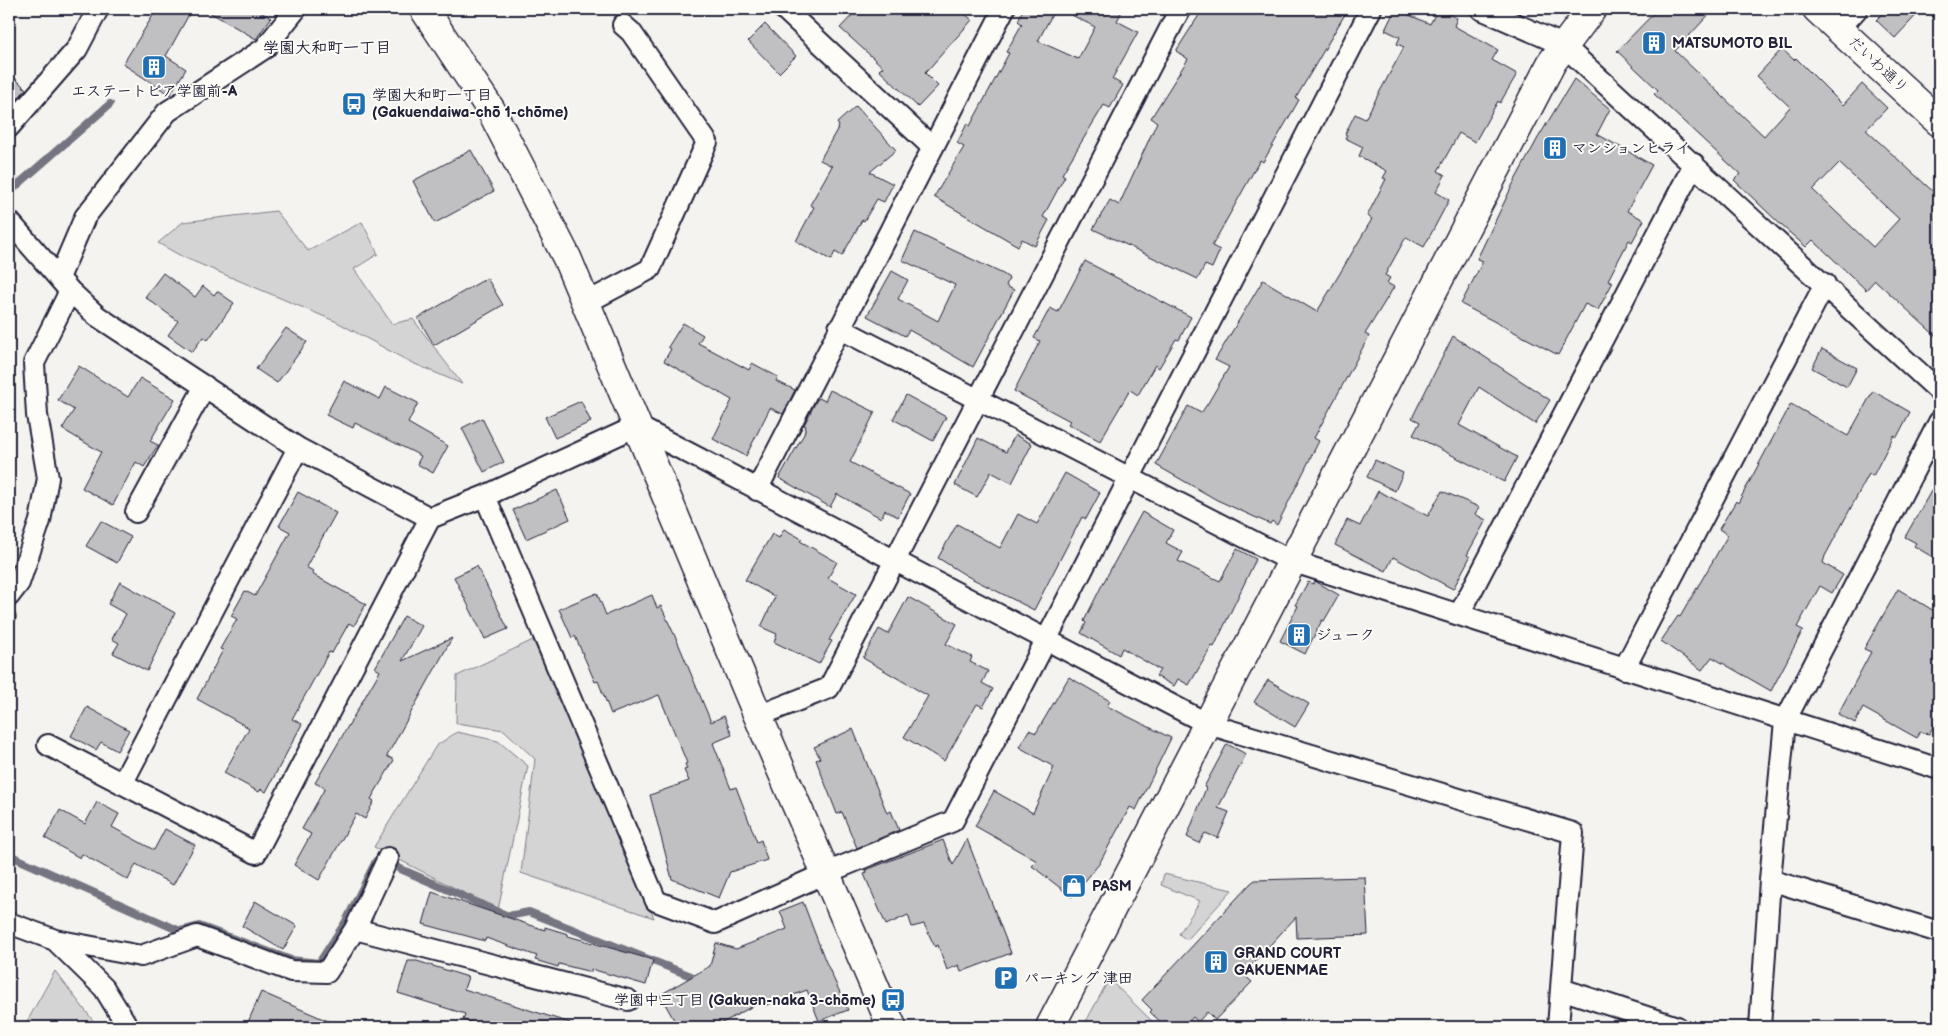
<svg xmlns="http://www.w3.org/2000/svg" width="1948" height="1036" viewBox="0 0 1948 1036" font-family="'Balsamiq Sans','Klee One',sans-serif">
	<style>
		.green { fill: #d5d4d5; stroke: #7c7b88 }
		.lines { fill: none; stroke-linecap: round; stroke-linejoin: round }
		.stream { stroke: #757582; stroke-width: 8 }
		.building { fill: #c0bfc2; stroke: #22223b; fill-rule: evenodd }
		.street-casing { stroke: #22223b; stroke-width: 24 }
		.secondary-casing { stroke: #22223b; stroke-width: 31 }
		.street { stroke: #fdfcf7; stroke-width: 20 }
		.secondary { stroke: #fdfcf7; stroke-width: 28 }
		.labels { text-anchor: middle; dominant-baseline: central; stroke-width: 4; stroke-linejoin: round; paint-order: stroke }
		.poi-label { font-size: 15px; font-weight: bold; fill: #22223b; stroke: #fdfcf7; text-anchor: start }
		.street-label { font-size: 15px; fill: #22223b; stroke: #fdfcf7 }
		.neighbourhood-label { font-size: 16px; font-weight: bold; fill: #22223b; stroke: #fdfcf7 }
	</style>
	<rect width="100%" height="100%" fill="#f4f3ef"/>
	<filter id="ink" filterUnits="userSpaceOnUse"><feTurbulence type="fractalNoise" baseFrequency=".02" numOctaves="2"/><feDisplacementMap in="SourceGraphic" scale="10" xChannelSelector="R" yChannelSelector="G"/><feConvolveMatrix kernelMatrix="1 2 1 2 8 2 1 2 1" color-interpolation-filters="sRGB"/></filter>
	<g filter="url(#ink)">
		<path class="green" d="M276,211L308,251L362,222L378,254L354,269L392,324L413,319L462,384L408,361L337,322L183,257L158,243L183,222Z
			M533,640L654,918L521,873L535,759L504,730L456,723L457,676Z
			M457,732L498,741L528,766L498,910L374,847L436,746Z
			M1164,874L1232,890L1187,940L1179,934L1200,901L1161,885Z
			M55,971L98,1027H24Z
			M1109,979L1158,1027H1083Z"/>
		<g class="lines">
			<path class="stream" d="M9,190L14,188L110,104
				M9,612L13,617L9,628
				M9,855L180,931L199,926L291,960L319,963L345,923L376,861
				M387,863L508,916L529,912L691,976"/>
		</g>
		<path class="building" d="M157,9H192L166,56L186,69L170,95L123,64Z
			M204,9H255L271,18L256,39Z
			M858,9H959L972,20L925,73L938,86L918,107L879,70L883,67L840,28Z
			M1023,9H1055L1038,41L1078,59L1095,27L1060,9H1123L1117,21L1138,32L1112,79L1123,85L1110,108L1104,105L1062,174L1065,176L1043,217L1049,220L1035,246L1022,239L1018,246L934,197L964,147L957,143L967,124L970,126L1009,53L1006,52L1022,24L1018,21Z
			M1203,9H1348L1296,98L1299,100L1263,162L1260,160L1212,246L1220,250L1212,268L1205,265L1198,279L1093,229L1110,200L1119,205L1157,122L1151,118L1188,59L1176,51Z
			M1395,9L1430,24L1438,9L1457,18L1454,26L1498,50L1492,60L1517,74L1500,103L1498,101L1475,142L1459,133L1438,171L1445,175L1436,192L1449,200L1424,247L1406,237L1385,275L1390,278L1387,283L1394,287L1365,334L1369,336L1314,438L1319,441L1277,525L1272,521L1270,524L1217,500L1156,465L1188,406L1201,413L1208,403L1229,367L1215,360L1263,280L1317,312L1372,219L1367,216L1386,179L1383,178L1387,171L1359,156L1363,147L1345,138L1347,135L1345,134L1355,114L1365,119L1404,47L1397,44L1400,37L1385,30Z
			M1658,9H1714L1675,51L1764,136L1790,107L1757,76L1782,49L1794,60L1796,58L1843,105L1862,84L1887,108L1866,130L1939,197V339L1875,280L1866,290L1813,240L1806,247L1781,225L1734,180L1740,174L1654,94L1658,90L1617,51ZM1839,163L1899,219L1873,247L1813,190Z
			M1887,9H1922L1895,38L1876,20Z
			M765,24L796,56L779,73L748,41Z
			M9,72L26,89L9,109Z
			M1574,79L1610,109L1597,134L1652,165L1627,211L1644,220L1632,242L1629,240L1608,280L1613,282L1598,310L1585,304L1558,355L1461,304L1483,261L1477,259L1513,184L1538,138Z
			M856,106L896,150L870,172L893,184L884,202L877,199L864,221L862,220L842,256L835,252L831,260L796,241L814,207L810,205L832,166L820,160L839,126L837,123Z
			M471,150L494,191L435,223L413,181Z
			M915,232L1003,274L1009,278L1006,286L1014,290L973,367L909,330L905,336L867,316L892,271L908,280L898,299L938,321L955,285L902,260Z
			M1085,261L1191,317L1179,340L1176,339L1159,368L1155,365L1138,395L1130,390L1100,441L1068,424L1070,421L1014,391L1040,341L1034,338L1050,308L1058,312Z
			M163,273L195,297L203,286L214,295L217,291L234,303L208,340L203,337L192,352L168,335L178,321L145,297Z
			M487,278L503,305L434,345L418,318Z
			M683,323L703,335L698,343L749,370L752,363L778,377L776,381L795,390L783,414L770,408L746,456L713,439L732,400L664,361L671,349L668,347Z
			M286,328L307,342L277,383L256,369Z
			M1453,336L1550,400L1535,424L1479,387L1459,425L1517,457L1504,482L1413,435L1420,422L1412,418Z
			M1822,349L1857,368L1847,387L1812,368Z
			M79,366L128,397L140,378L175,399L150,441L158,445L144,467L136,462L113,505L82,488L101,452L62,429L74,410L58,400Z
			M344,381L380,399L386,387L418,403L408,423L448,446L433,473L417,464L421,456L355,423L353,428L326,415Z
			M830,390L875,412L850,462L910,494L898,517L885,510L881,518L837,494L830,507L779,478L804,434L806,426L804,425L816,401L819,398L825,401Z
			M1873,391L1910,412L1897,437L1894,435L1873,476L1869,474L1825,556L1823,563L1843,575L1832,593L1820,586L1797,627L1803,630L1771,691L1712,657L1702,670L1661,641L1678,616L1680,617L1728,535L1719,529L1736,501L1738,503L1791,404L1848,436Z
			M906,395L946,417L933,441L893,419Z
			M581,401L591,422L555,438L545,417Z
			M482,418L504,462L484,472L462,428Z
			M1015,435L1032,444L1012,483L991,472L977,497L955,485L978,438L1006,452Z
			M1375,460L1403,473L1395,491L1367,477Z
			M1065,473L1100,493L1086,519L1082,517L1034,610L967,576L938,558L957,524L1000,548L1018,514L1037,524Z
			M1939,477V561L1914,546L1916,543L1905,537Z
			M557,490L570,519L526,539L513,510Z
			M1378,491L1428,516L1442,491L1479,507L1475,514L1486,520L1467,555L1470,557L1453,589L1393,557L1386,571L1335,545L1347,520L1360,526Z
			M298,492L336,513L306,567L313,571L312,574L366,604L354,626L349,623L332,653L329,652L292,719L302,724L266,792L261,789L259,792L224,773L249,728L197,699L223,650L220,649L237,619L231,616L245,591L255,596L290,532L279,526Z
			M1142,512L1173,530L1166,543L1183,552L1178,561L1220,581L1237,549L1256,559L1214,647L1212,646L1189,685L1178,679L1174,686L1156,676L1160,670L1122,648L1119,655L1081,633L1086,623L1084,621L1101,587Z
			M101,521L131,537L117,563L86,546Z
			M784,529L802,539L800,541L837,562L828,578L856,594L829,640L832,641L819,664L774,642L777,634L761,627L775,597L745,580L772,534L779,538Z
			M477,566L508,629L485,639L454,577Z
			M1315,581L1339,595L1324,621L1322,620L1305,654L1280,641L1298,606L1295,605L1308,582L1313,584Z
			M120,582L175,613L147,671L113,653L119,643L112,639L126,614L108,604Z
			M1898,589L1939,614V716L1929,734L1920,732L1917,738L1863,708L1855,723L1838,714L1871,652L1864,649Z
			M597,593L606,615L652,595L657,608L661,606L679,645L711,722L724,716L732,735L713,743L731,789L736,787L757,842L761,840L767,860L730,872L719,898L672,879L650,795L689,781L684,770L687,769L685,764L687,763L659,695L611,714L598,681L595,682L575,636L572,638L559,609Z
			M908,597L957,624L946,644L972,657L970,662L988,671L982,683L993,689L983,707L977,704L944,761L904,737L928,696L863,658L879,629L888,634Z
			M404,616L422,626L402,661L452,638L387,756L394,760L371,799L374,801L365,819L356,814L319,880L294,865L311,834L302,829L325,788L315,783L380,671L375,668Z
			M1069,677L1110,701L1107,706L1171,738L1136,810L1130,807L1099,864L1072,897L1032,866L1037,861L975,826L994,791L1033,813L1054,767L1019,747L1029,730L1036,733Z
			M1268,680L1309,704L1295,727L1254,702Z
			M87,707L129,730L117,751L101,742L96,750L71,736Z
			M853,729L887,813L891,811L899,830L857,848L842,812L837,814L816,760L820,758L814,747Z
			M1227,744L1246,754L1218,808L1229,812L1218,838L1205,833L1199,843L1187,837L1206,788L1204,787Z
			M97,802L119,814L112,827L154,850L165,829L195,845L173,885L136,864L128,880L82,854L80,858L45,838L60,810L85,824Z
			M967,839L1011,953L961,972L959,965L947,970L938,945L935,947L924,924L912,927L908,915L886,925L864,874L867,873L866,870L943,840L953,865Z
			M1365,877L1368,935L1297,938L1296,917L1243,974L1252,982L1215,1020L1207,1012L1198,1022L1193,1017L1184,1027H1166L1150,1012L1152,1010L1142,1000L1251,883L1255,880Z
			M432,892L545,930V927L568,934V936L653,960L646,985L591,969V972L559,964L558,967L535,960L537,956L486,938L485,941L423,924Z
			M255,901L297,926L283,950L242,926Z
			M803,902L825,960L848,1010L819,1021L807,990L764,1006L762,1001L715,1027H678L660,995L710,966L716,943L736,949L787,929L780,911Z
			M408,961H417L468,977L464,989L570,1023L569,1027H487L463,1020L465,1014L398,993Z
			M261,992L342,1027H246Z"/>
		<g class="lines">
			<defs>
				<path id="street" d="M784,9L932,147
					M1481,9L1563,45L1939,391
					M1839,29L1857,9
					M9,127L77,49L98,9
					M9,221L70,291L97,316L298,448L430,518L485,496L637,426L1208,724L1573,833L1558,1027
					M59,278L85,217L167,112L265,48L296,9
					M586,303L650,269L707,142L631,32L623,25
					M839,328L1291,561L1939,769
					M757,490L1004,9
					M485,496L656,901L715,923L826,873L953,821L1371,9
					M136,512L205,386
					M9,596L19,583L40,521L48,478L37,415L34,363L70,291
					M1459,615L1694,164
					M1624,669L1825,284
					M758,716L829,688L1180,9
					M48,745L256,853L430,518
					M122,784L298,448
					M1770,880L1939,932
					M9,923L55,940L104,988L128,1027
					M355,929L628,1000
					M55,940L141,956L197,936L291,971L327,972L355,929L388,858
					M1561,989L1677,1027
					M1760,1027L1770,880L1785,721L1939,422"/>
				<path id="secondary" d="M424,9L491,110L567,258L758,716L892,1027
					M1817,9L1939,122
					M1050,1027L1552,62L1592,9"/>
			</defs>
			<use href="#street" class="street-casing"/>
			<use href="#secondary" class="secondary-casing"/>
			<use href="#street" class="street"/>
			<use href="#secondary" class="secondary"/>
		</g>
	</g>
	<defs>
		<symbol id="building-square" viewBox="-11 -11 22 22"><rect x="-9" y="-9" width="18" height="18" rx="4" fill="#1f6fb2" stroke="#fdfcf7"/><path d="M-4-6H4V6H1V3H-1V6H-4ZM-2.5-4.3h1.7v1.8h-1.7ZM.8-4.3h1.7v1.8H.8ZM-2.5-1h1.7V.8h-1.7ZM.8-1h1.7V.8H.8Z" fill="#fff"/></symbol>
		<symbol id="bus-square" viewBox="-11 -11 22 22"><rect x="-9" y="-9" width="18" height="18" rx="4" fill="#1f6fb2" stroke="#fdfcf7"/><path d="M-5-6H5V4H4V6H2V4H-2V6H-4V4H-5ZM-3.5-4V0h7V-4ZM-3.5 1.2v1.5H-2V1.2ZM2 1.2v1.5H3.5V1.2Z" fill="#fff"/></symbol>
		<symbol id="shop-square" viewBox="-11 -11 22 22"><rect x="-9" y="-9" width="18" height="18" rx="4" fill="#1f6fb2" stroke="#fdfcf7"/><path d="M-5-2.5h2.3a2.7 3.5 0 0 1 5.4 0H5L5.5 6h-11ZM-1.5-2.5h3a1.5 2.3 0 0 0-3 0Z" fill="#fff"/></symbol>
		<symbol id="parking-square" viewBox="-11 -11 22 22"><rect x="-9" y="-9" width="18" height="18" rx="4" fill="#1f6fb2" stroke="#fdfcf7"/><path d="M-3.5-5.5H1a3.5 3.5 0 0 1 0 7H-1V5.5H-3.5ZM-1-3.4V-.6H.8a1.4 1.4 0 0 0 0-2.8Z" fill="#fff"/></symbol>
	</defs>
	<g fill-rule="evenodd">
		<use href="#building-square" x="1640" y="29" width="28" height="28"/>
		<use href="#building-square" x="140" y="53" width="28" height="28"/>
		<use href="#bus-square" x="340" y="90" width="28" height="28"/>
		<use href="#building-square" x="1541" y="134" width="28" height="28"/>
		<use href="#building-square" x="1285" y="621" width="28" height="28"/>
		<use href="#shop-square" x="1060" y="872" width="28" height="28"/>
		<use href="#building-square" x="1202" y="948" width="28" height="28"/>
		<use href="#parking-square" x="992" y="964" width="28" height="28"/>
		<use href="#bus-square" x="879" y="986" width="28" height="28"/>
	</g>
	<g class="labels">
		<g class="poi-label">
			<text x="1672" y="43">MATSUMOTO BIL</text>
			<text x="154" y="91" text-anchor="middle">エステートピア学園前-A</text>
			<text x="372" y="95">学園大和町一丁目<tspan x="372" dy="17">(Gakuendaiwa-chō 1-chōme)</tspan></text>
			<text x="1572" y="148">マンションヒライ</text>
			<text x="1316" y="635">ジューク</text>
			<text x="1092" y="886">PASM</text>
			<text x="1234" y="953">GRAND COURT<tspan x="1234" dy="17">GAKUENMAE</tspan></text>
			<text x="1024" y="978">パーキング 津田</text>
			<text x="876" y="1000" text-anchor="end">学園中三丁目 (Gakuen-naka 3-chōme)</text>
		</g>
		<g class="street-label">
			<text transform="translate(1878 65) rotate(43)">だいわ通り</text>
		</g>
		<g class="neighbourhood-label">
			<text x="327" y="48">学園大和町一丁目</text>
		</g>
	</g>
	<rect width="1948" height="1036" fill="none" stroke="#fdfcf7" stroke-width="30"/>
	<rect x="15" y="15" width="1918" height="1006" fill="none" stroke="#22223b" stroke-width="2" filter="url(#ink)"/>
</svg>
